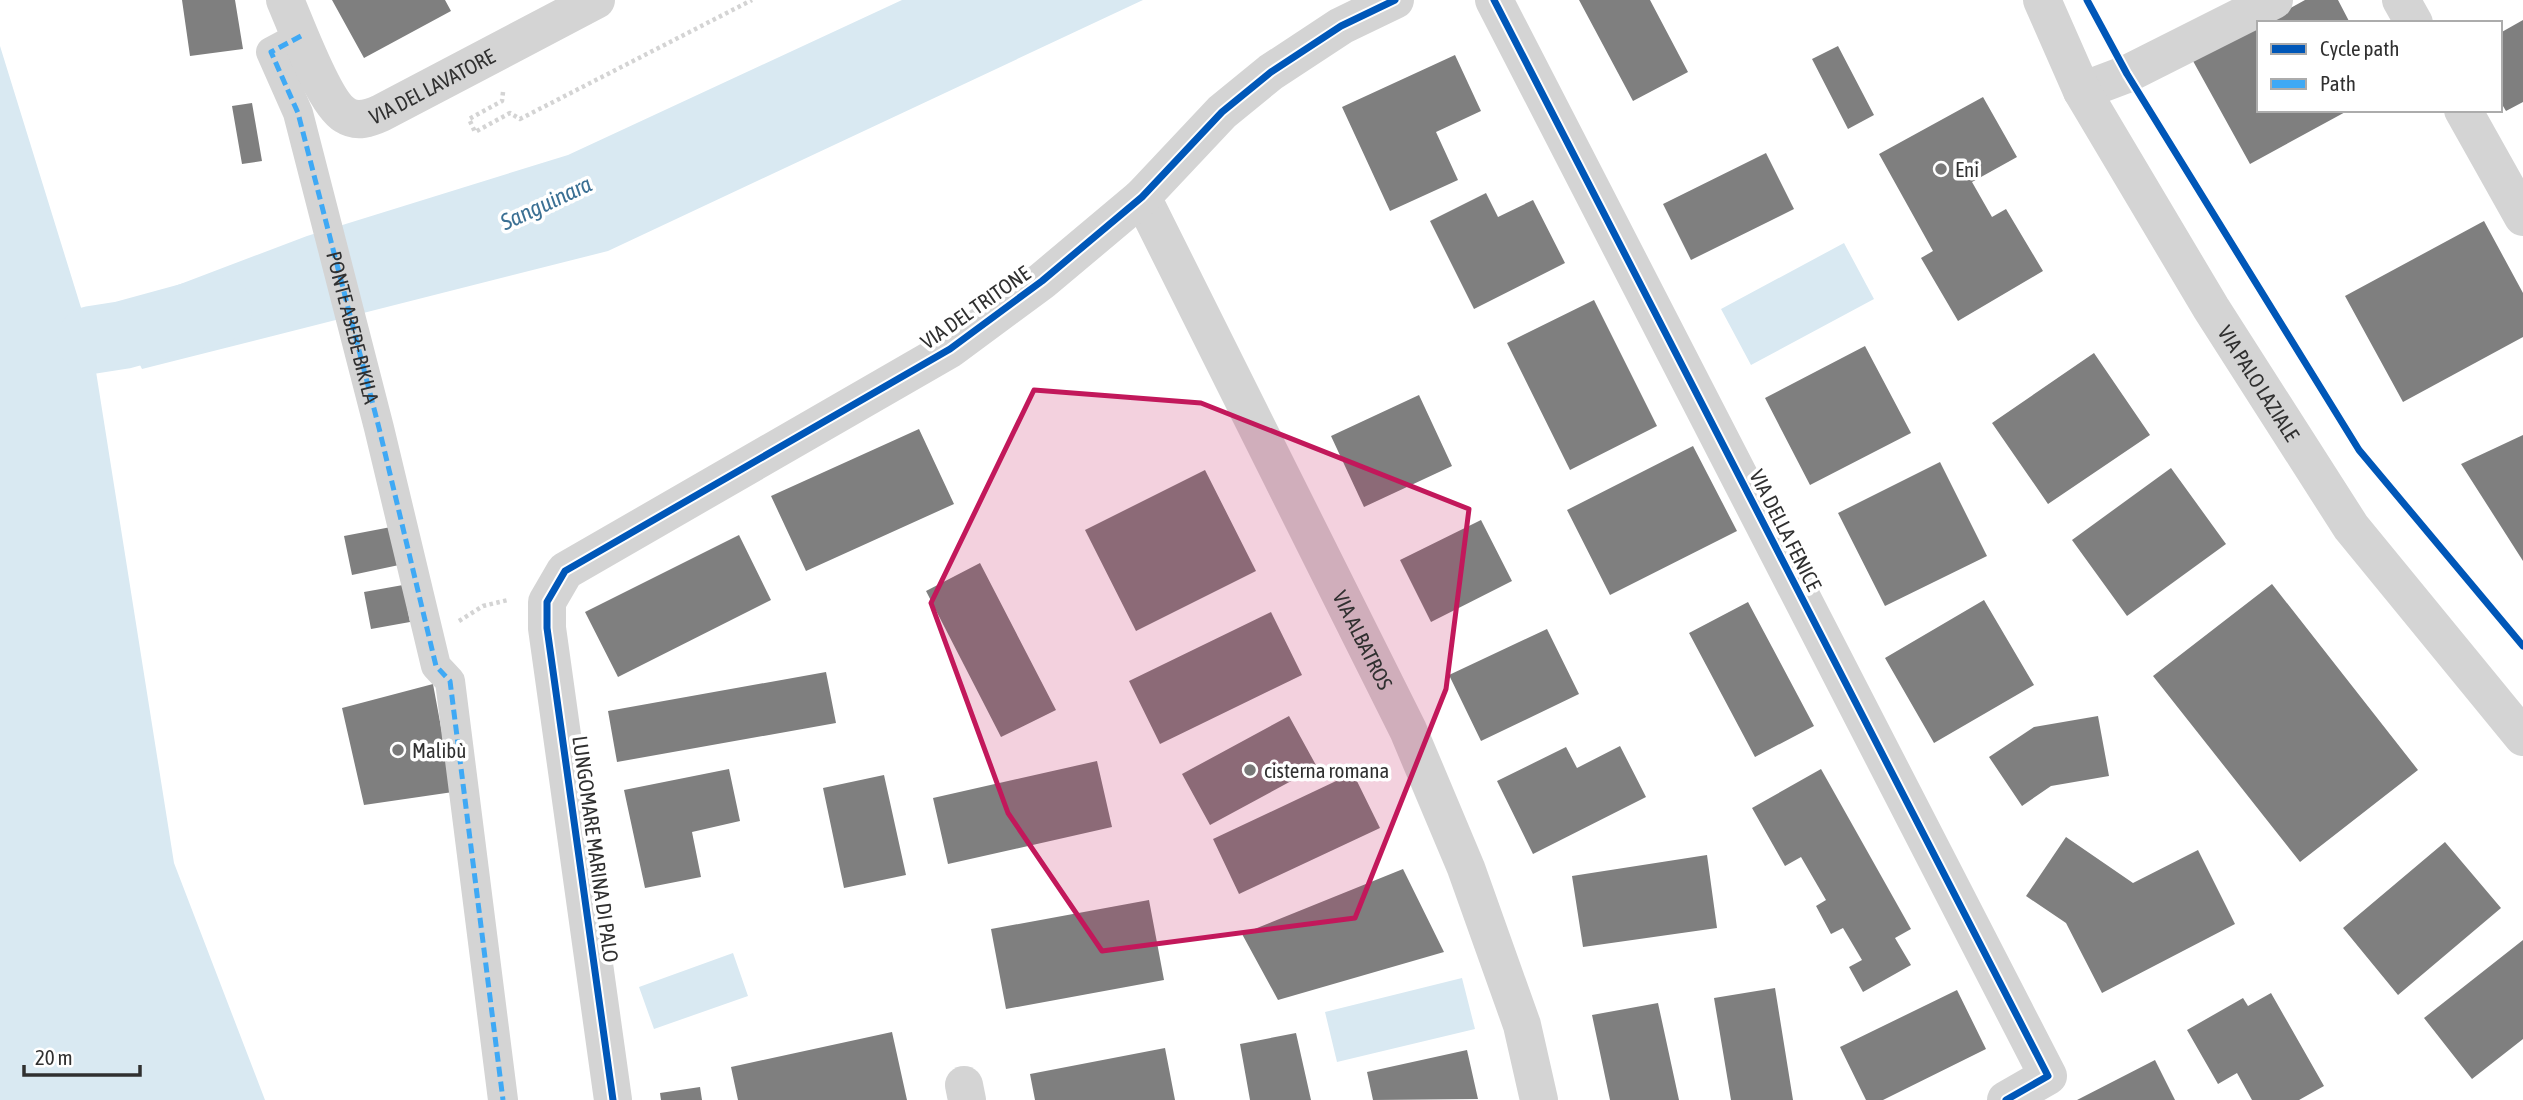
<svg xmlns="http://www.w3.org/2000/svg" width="2523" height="1100" viewBox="0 0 2523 1100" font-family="'Asap Condensed',sans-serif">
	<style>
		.water { fill: #d9e9f2 }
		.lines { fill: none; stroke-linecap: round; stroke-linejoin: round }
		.river { stroke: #d9e9f2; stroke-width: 68 }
		.building { fill: #7f7f7f }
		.path { stroke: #d4d4d4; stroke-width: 4.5; stroke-dasharray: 3.5 3.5; stroke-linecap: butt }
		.pedestrian { stroke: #d4d4d4; stroke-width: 30 }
		.minor { stroke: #d4d4d4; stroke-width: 38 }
		.tertiary { stroke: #d4d4d4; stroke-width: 38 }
		.quiet { stroke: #3fa9f5; stroke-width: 5; stroke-dasharray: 10 5; stroke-linecap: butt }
		.cycleway-casing { stroke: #fff; stroke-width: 11 }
		.cycleway { stroke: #0057b8; stroke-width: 7 }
		.marked { fill: #c2185b; fill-opacity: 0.2; stroke: #c2185b; stroke-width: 5; stroke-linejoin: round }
		.poi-dot { fill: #787878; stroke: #fff; stroke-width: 2.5 }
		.labels { text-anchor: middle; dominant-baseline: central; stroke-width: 7; stroke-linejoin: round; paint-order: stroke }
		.street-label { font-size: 21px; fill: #303030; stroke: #fff }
		.poi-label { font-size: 21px; fill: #303030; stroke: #fff; text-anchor: start }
		.water-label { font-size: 23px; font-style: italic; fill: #3b7094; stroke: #fff }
	</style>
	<rect width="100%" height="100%" fill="#fff"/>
	<path class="water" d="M902,0H1143L608,251L142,369L130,345L120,307L307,236L568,155Z
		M0,46L91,340L174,863L265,1100H0Z
		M1844,243L1874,299L1751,365L1721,309Z
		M733,953L748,996L654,1029L639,987Z
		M1462,978L1475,1029L1337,1062L1325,1012Z"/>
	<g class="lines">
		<path class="river" d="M91,340L123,335L218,309"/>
	</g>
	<path class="building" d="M182,0H235L243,49L190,56Z
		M332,0H445L451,11L364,58Z
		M1579,0H1650L1688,72L1633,101Z
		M2305,0H2338L2350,23H2263Z
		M2523,20V102L2506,111L2500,101V33Z
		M2259,25V110H2349L2250,164L2193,61Z
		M1838,46L1874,115L1848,129L1812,59Z
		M1455,55L1481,111L1436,132L1458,180L1390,211L1342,107Z
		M1983,97L2017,157L1972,182L1992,217L2006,209L2043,271L1958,321L1921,258L1933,251L1879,154Z
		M252,103L262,161L242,164L232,106Z
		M1766,153L1794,209L1691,260L1663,204Z
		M1486,193L1498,217L1533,200L1565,263L1474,309L1430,221Z
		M2484,221L2523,293V337L2403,402L2345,296Z
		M1594,300L1657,426L1570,470L1507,343Z
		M1865,346L1911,433L1810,485L1765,398Z
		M2094,353L2150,435L2048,504L1992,423Z
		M1419,395L1452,466L1364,507L1331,436Z
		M919,429L954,504L806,571L771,496Z
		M2523,435V561L2461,464Z
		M1693,446L1737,531L1610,595L1567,510Z
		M1940,462L1987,556L1885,606L1838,513Z
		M2171,468L2226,544L2127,616L2072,540Z
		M1205,470L1256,571L1136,631L1085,530Z
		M1481,520L1512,581L1431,622L1400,560Z
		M391,527L399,565L352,575L344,536Z
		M739,535L771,600L618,677L585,612Z
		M980,563L1056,710L1001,737L926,591Z
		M2272,584L2418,770L2300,862L2153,676Z
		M403,585L410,622L371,629L364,592Z
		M1984,600L2034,685L1934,743L1885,658Z
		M1748,602L1814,726L1755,757L1689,633Z
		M1271,612L1302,675L1160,744L1129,681Z
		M1547,629L1579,694L1481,741L1449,675Z
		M826,672L836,723L617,762L608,711Z
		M433,684L453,792L364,805L342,708Z
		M1289,716L1317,767L1210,825L1182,774Z
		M2098,716L2109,776L2051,786L2022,806L1989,757L2034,727Z
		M1620,746L1646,797L1533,854L1497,781L1566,747L1577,768Z
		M1097,761L1112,827L948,864L933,798Z
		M729,769L740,821L692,832L701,877L645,888L624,790Z
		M1821,769L1911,929L1895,938L1911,965L1863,992L1849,967L1862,960L1843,928L1831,934L1816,906L1826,900L1801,857L1785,866L1752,808Z
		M1353,773L1380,828L1239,894L1213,839Z
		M884,775L906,875L844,888L823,788Z
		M2066,837L2133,883L2198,850L2235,924L2102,993L2066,923L2026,896Z
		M2445,842L2501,908L2398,995L2343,928Z
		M1707,855L1717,928L1583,947L1572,876Z
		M1403,869L1444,952L1278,1000L1242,934Z
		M1149,900L1164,980L1006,1009L991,929Z
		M2523,940V1039L2472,1079L2424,1018Z
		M1775,988L1793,1100H1731L1714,998Z
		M1957,990L1986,1049L1883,1100H1866L1840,1047Z
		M2271,993L2324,1086L2299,1100H2252L2237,1073L2218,1084L2187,1030L2243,998L2248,1006Z
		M1658,1003L1679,1100H1610L1592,1015Z
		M892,1032L907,1100H738L731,1067Z
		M1296,1033L1311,1100H1250L1240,1044Z
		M1165,1048L1175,1100H1035L1030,1074Z
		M1467,1050L1478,1099L1373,1100L1367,1072Z
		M2155,1060L2175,1100H2077Z
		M700,1087L702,1100H661L660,1093Z"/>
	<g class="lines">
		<path class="path" d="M503,92L502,101L469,119L475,132L510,113L520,119L752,0
			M459,621L483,606L508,600"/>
		<path class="pedestrian" id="s1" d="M301,36L271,52L298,113L379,428L436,666L450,681L503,1100"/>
		<g class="minor">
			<path id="s2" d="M285,0C296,25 324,103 345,115C357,123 370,118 381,113L596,0"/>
			<path d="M1494,0L2048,1076L2006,1100"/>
			<path d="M2401,0L2414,23"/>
			<path d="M2082,91L2127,74L2274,0"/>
			<path d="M2463,110L2523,217"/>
			<path id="s3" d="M1142,197L1408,730L1466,868L1522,1025L1539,1100"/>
			<path d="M964,1085L967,1100"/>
			<path d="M613,1100L547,628V602L565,571L950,349L1042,281L1142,197L1222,112L1271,72L1341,26L1395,0"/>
		</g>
		<path class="tertiary" id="s4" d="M2042,0L2082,91L2211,308L2351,527L2523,737"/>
		<path class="quiet" d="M301,36L271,52L298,113L379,428L436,666L450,681L503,1100"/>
		<defs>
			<path id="cycleway" d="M1494,0L2048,1076L2006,1100
				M2087,0L2127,74L2359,450L2523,646
				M613,1100L547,628V602L565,571L950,349L1042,281L1142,197L1222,112L1271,72L1341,26L1395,0"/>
		</defs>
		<use href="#cycleway" class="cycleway-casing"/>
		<use href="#cycleway" class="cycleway"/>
	</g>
	<path class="marked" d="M1034,390L1201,403L1469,509L1446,689L1355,918L1102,951L1008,813L931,603Z"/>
	<g class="poi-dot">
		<circle cx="1941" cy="169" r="7"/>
		<circle cx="398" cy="750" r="7"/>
		<circle cx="1250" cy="770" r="7"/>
	</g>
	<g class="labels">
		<g class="street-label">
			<text stroke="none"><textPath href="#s2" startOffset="226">VIA DEL LAVATORE</textPath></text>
			<text transform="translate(975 307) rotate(-35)">VIA DEL TRITONE</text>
			<text stroke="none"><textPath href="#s1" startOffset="322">PONTE ABEBE BIKILA</textPath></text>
			<text stroke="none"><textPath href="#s4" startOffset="441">VIA PALO LAZIALE</textPath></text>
			<text transform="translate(1786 530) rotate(63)">VIA DELLA FENICE</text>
			<text stroke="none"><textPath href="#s3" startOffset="495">VIA ALBATROS</textPath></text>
			<text transform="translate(596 849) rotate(82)">LUNGOMARE MARINA DI PALO</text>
		</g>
		<g class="poi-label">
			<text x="1955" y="169">Eni</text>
			<text x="412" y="750">Malibù</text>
			<text x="1264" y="770">cisterna romana</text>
		</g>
		<g class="water-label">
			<text transform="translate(546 203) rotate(-25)">Sanguinara</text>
		</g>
	</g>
	<rect x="2257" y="21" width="245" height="91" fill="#ffffff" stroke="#acacac" stroke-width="2"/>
	<rect x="2271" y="44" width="35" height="10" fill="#0057b8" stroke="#acacac" stroke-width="2"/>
	<text x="2320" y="56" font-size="21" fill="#303030">Cycle path</text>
	<rect x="2271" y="79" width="35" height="10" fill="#3fa9f5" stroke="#acacac" stroke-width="2"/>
	<text x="2320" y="91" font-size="21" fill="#303030">Path</text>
	<path d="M24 1065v10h116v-10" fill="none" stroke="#303030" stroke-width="3.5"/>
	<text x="35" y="1065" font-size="21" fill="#303030" stroke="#ffffff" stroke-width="5" paint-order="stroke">20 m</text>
</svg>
